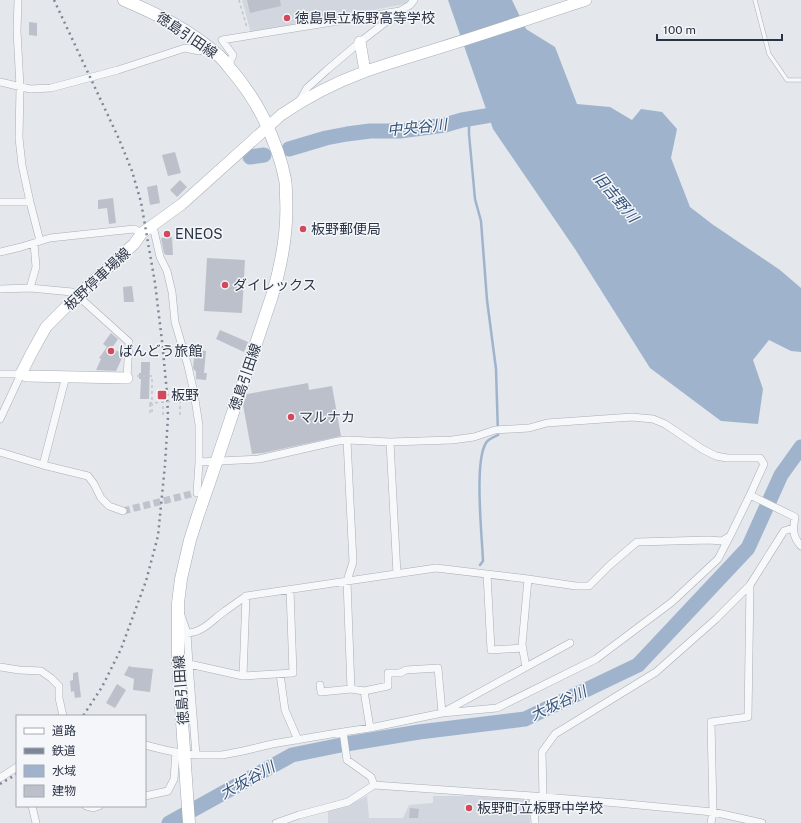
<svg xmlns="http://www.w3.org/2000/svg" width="801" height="823" viewBox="0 0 801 823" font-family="'Public Sans','Noto Sans JP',sans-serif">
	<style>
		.built { fill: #d2d6de }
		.water { fill: #9fb4cc }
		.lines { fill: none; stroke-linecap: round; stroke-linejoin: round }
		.stream { stroke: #9fb4cc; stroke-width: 2.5 }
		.river { stroke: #9fb4cc; stroke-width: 15 }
		.building { fill: #bbc0ca }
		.street-tunnel { stroke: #bfc3cb; stroke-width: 7; stroke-dasharray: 7 3.5; stroke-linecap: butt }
		.lane-casing { stroke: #a9aeb7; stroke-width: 4.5 }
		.street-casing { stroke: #a9aeb7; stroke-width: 8 }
		.secondary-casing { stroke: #a9aeb7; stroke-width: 12 }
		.primary-casing { stroke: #a3abb8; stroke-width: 13 }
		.path { stroke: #c2c5cb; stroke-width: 1.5; stroke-dasharray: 3 3; stroke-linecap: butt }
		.lane { stroke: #f7f8fa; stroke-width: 3.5 }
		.street { stroke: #f7f8fa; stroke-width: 7 }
		.secondary { stroke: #fff; stroke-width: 11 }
		.primary { stroke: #fff; stroke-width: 12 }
		.rail { stroke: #7d8696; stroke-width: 2.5; stroke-dasharray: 2 4; stroke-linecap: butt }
		.path-bridge { stroke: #c2c5cb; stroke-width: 1.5; stroke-dasharray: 3 3; stroke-linecap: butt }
		.poi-dot { fill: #d1495b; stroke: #f4f6f9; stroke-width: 1.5 }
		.labels { text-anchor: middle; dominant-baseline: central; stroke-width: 3; stroke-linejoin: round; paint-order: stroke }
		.poi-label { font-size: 14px; fill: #2b3445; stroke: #f4f6f9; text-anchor: start }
		.street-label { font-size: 14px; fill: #2b3445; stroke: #f4f6f9 }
		.water-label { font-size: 15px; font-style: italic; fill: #34527a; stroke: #f4f6f9 }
	</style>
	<rect width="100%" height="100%" fill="#e4e7ec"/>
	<path class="built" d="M242,0H409L405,4L251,33Z
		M367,796L369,818H403L409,805L433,803V796H470L529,800L530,823H328V811L353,803Z"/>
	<path class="water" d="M448,0H512L526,29L555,47L577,104L610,107L632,120L641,109L662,112L677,129L671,158L690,207L712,224L780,270L801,288V352L791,351L769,340L753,360L763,389L758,424L721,421L650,368L575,249L493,129Z"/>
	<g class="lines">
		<path class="stream" d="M469,119V134L475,199L481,221L487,300L496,369L498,435C494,437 488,439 486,443C474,461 482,536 483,561L480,565"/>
		<path class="river" d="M289,149L326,138L347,134L370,131H400L445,125L462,120L509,112
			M250,157L264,155
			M169,823L292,755L346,744L419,732L525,719L638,665L748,548L781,475L801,447"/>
	</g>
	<path class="building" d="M247,0H280L281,6L250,13Z
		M29,22L37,23V36L29,35Z
		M175,152L181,173L168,176L162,155Z
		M180,180L187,187L177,197L170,190Z
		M157,185L160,203L150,205L147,187Z
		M113,198L116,223L109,224L107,208L98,209V200Z
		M172,237L173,255H166L164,253L161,238Z
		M207,258L245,260L242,313L204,311Z
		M132,286L134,302H124L123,287Z
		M220,330L248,342L244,352L216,339Z
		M111,333L118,339L112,348L123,354V356L116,371L96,370L101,359L99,358L107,347L103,344Z
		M195,350L206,351L204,373H207L206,380L196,379V371L194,370L193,367Z
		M141,362H150L149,399H140L141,379H139V373H141Z
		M308,383L309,390L332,386L341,436L263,453L252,454L243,405L247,394Z
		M129,666L132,667L153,669L150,692L133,690L134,679L124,675Z
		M78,672L81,697L75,698L74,691L71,692L70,681L73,680V673Z
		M117,684L126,690L115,708L106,703Z
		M410,808L419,809L418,818H409Z"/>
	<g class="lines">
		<path class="street-tunnel" d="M123,511L191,494"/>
		<defs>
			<path id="lane" d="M755,0L769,54L787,80H801"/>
			<path id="street" d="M18,0L17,31L20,87L19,138L22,165L30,202L40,241
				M227,65L230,62L233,55L222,40L400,11
				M0,82L30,89L51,88L118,70L185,48L199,51L208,47
				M299,102L307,88L327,70L360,42L400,11L410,5L414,0
				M0,202H30
				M153,226L160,257L167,271L172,292L175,322L188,366L194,393L199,425V462
				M0,252L21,247L50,238L134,229L142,233
				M30,288L36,267L34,243
				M0,289L30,288L72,292L78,296L129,342L127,378
				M0,374H21L0,419
				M347,440L353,562L347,581L351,689L364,691L370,728
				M390,442L397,574
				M0,452L43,465L88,476L94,484L101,498L109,506L123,511
				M43,465L66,376
				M750,495L795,517C793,529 792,536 801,546
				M487,574L491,650L523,648
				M181,615L187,633C203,633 213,619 225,611C232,606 239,601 246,596L436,568L528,579L576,586H589L610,565L637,542L709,540L722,541L730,536L750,495L764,464L760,458H727L716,456L702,449L665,424L653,419L642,418L632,417L561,422L547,423L529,428L495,430L474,437L452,440L390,442L347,440L338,441L259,459L199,462L197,493
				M187,633L189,664L243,676L293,673L290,590
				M189,664L196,755
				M0,667L19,670L41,671L51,678L59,686V698L63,716
				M526,667L522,645L528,579
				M280,674L285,710L298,740
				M243,676L246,596
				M320,685L321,692L351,689
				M364,691L388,686V673H400L406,670L438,668L442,713L497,708L596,659L672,602L718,559L730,536
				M343,732L370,728L442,713L570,643
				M145,745L165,750L185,754L196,755H222L243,751L272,744L343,732L347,760L371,777L374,785
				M0,778L17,767
				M145,796L168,791L174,779L176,752
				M533,796L535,823
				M543,796L542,752L555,734L656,672L716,619L750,585L784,531L793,528
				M32,806L36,823
				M86,806L93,808L99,806
				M276,823L299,815L348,802L374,785L533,796L617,803L713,812L762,823
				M711,823L713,812L711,722L748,717L750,585"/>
			<path id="secondary" d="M360,42L365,71
				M127,378L27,376L21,374L31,354L46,327L79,294L134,244L142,233L182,204L281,115C307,97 334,83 364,72C389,63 414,56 439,48C488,33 537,16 586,0"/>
			<path id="primary" d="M124,0C157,14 190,30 218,55C222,58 225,62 228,66C242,82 254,99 264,119C273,138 281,158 285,179C286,184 286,191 286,197C288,230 282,263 272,296L217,460L198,515L190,540L181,579L178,603V663L189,823"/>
		</defs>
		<use href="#lane" class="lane-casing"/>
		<use href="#street" class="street-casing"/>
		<use href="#secondary" class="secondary-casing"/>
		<use href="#primary" class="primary-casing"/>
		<path class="path" d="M239,0L247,28
			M137,376H152V413H150V404
			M163,415V402
			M180,415V403"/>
		<use href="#lane" class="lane"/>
		<use href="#street" class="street"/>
		<use href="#secondary" class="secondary"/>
		<use href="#primary" class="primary"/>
		<path class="rail" d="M54,0L119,139L132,171L141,202L155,283L162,341L167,393L168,416L165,465L158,536L146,581L121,649L102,687L83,716
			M0,784L17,774"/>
		<path class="path-bridge" d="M150,404V403L180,401V403"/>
	</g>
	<g class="poi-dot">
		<circle cx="287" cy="18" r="4"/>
		<circle cx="303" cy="229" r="4"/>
		<circle cx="167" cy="234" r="4"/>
		<circle cx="225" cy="285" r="4"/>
		<circle cx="111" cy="351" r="4"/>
		<rect x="157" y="390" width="10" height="10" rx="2"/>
		<circle cx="291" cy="417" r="4"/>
		<circle cx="469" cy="808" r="4"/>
	</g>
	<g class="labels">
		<g class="poi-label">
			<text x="295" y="18">徳島県立板野高等学校</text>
			<text x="311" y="229">板野郵便局</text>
			<text x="175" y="234">ENEOS</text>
			<text x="233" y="285">ダイレックス</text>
			<text x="119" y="351">ばんどう旅館</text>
			<text x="171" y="395">板野</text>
			<text x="299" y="417">マルナカ</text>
			<text x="477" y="808">板野町立板野中学校</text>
		</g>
		<g class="street-label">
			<text transform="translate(187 35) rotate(34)">徳島引田線</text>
			<text transform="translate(97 279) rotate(-43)">板野停車場線</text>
			<text transform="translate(245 377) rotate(-71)">徳島引田線</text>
			<text transform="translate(181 690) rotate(-94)">徳島引田線</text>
		</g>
		<g class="water-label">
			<text transform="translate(417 127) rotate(-6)">中央谷川</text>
			<text transform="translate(616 197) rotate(50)">旧吉野川</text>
			<text transform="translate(558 703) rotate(-25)">大坂谷川</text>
			<text transform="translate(247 780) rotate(-29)">大坂谷川</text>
		</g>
	</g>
	<rect x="16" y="715" width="130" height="92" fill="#f4f6f9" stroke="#a4a8b1"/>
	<rect x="24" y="728" width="20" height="6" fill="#ffffff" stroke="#a4a8b1"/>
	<text x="52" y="735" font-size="12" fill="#2b3445">道路</text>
	<rect x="24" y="748" width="20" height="6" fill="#7d8696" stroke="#a4a8b1"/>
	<text x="52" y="755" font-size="12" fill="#2b3445">鉄道</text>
	<rect x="24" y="765" width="20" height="12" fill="#9fb4cc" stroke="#a4a8b1"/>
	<text x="52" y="775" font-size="12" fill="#2b3445">水域</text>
	<rect x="24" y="785" width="20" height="12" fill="#bbc0ca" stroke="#a4a8b1"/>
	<text x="52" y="795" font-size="12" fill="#2b3445">建物</text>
	<path d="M657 34v6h125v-6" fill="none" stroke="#2b3445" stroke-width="2"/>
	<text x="663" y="34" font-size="12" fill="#2b3445" stroke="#f4f6f9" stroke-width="3" paint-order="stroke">100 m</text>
</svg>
